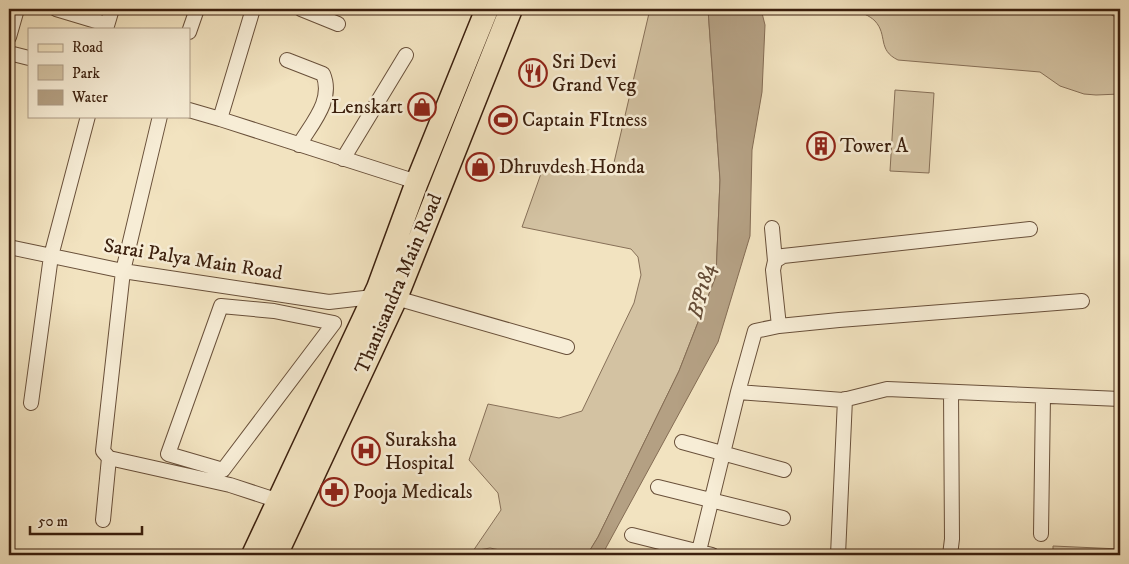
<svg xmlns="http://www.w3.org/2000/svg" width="1129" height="564" viewBox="0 0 1129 564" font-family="'IM FELL DW Pica',serif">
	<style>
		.green { fill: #d3c2a2; stroke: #877058 }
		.water { fill: #b4a083; stroke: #846c54 }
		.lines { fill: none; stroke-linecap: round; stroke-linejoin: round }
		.street-casing { stroke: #69503a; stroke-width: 16 }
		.primary-casing { stroke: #3b1f0d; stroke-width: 25 }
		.street { stroke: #f7edd6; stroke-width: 14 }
		.primary { stroke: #f2e3c0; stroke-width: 22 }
		.labels { text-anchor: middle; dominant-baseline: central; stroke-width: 5; stroke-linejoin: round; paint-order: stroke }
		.poi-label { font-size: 20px; fill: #3b1f0d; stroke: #f7edd6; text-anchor: start }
		.street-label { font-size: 20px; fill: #3b1f0d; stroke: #f7edd6 }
		.water-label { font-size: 21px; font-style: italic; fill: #654c36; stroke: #f7edd6 }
	</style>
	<rect width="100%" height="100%" fill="#f2e3c0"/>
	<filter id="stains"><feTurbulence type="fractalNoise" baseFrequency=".004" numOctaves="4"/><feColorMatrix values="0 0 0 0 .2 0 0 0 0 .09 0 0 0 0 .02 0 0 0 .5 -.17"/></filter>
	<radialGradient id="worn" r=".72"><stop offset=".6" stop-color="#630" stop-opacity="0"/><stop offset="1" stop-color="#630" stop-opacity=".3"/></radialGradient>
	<path class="green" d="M650,9H708L720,180L716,276L679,371L598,537L587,555H524L490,548L473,551L501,510L498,493L469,460L488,404L559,418L582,411L634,303L641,275L638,257L631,249L522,227L543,168L612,171Z
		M854,9H1102L1120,20V94L1096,95L1084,94L1060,86L1040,72L898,60C877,50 888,35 875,21C869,15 861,13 854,9Z
		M895,90L934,93L929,173L890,171Z
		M1053,546L1120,549V555H1053Z"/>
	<path class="water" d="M708,9H761L765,25L762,92L752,150L750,236L718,342L602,555H587L598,537L679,371L716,276L720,180Z"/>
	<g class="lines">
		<defs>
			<path id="street" d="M56,9L106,24
				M301,9L338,24
				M106,29L112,9
				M189,32L197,9
				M9,37L17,9
				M9,53L29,58
				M287,60L323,74C334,100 312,123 299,145
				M189,110L220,119L253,9
				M160,116L123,271L103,451L109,458L230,485L279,501
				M220,119L417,182
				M343,159L406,55
				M772,228L775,261
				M9,247L123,271L329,302L373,297L396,298L567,347
				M221,306L274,311L334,323L223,470L168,454Z
				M779,326L773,270L775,261L783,256L1030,229
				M738,392L755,331L779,326L839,320L1082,301
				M31,403L51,256L88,116
				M682,442L784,470
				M658,487L783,518
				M103,520L109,458
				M1041,534L1043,396
				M632,535L712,555
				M698,555L738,392L843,400L887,389L1120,399
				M838,555L845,399
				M950,555L952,539L951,392"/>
			<path id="primary" d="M253,555L378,288L417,182L487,9
				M276,555L396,298L511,9"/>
		</defs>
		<use href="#street" class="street-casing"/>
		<use href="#primary" class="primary-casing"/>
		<use href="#street" class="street"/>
		<use href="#primary" class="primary"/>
	</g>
	<defs>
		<symbol id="restaurant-ring" viewBox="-11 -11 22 22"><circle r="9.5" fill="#f7edd6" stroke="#8f2418" stroke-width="1.5"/><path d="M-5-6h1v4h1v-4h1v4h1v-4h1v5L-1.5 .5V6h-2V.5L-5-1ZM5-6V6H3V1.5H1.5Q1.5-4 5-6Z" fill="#8f2418"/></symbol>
		<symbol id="shop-ring" viewBox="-11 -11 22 22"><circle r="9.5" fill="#f7edd6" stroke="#8f2418" stroke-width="1.5"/><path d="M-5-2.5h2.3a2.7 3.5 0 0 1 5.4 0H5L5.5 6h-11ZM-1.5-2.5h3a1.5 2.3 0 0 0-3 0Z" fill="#8f2418"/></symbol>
		<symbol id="stadium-ring" viewBox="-11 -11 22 22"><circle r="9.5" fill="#f7edd6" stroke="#8f2418" stroke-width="1.5"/><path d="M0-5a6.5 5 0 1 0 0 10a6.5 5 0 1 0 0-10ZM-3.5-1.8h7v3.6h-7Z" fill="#8f2418"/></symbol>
		<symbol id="building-ring" viewBox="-11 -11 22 22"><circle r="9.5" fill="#f7edd6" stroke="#8f2418" stroke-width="1.5"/><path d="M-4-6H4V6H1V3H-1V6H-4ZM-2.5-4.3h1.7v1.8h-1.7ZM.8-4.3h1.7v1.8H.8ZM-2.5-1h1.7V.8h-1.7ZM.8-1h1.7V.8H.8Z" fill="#8f2418"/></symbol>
		<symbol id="hospital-ring" viewBox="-11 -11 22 22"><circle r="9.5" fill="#f7edd6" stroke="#8f2418" stroke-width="1.5"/><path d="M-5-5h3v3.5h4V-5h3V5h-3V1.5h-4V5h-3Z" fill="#8f2418"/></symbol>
		<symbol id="pharmacy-ring" viewBox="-11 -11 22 22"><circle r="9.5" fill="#f7edd6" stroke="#8f2418" stroke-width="1.5"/><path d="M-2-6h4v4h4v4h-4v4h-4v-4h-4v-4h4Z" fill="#8f2418"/></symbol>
	</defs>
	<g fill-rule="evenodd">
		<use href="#restaurant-ring" x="517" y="57" width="32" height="32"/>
		<use href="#shop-ring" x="406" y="91" width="32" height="32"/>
		<use href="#stadium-ring" x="487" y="104" width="32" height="32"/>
		<use href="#building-ring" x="805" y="130" width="32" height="32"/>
		<use href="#shop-ring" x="464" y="151" width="32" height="32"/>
		<use href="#hospital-ring" x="350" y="435" width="32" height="32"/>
		<use href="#pharmacy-ring" x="318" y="476" width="32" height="32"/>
	</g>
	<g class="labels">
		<g class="poi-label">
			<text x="552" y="62">Sri Devi<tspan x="552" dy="23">Grand Veg</tspan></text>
			<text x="403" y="107" text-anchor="end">Lenskart</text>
			<text x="522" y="120">Captain FItness</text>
			<text x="840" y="146">Tower A</text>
			<text x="499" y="167">Dhruvdesh Honda</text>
			<text x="385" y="440">Suraksha<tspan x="385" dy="23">Hospital</tspan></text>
			<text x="353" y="492">Pooja Medicals</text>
		</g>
		<g class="street-label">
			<text transform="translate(193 260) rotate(9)">Sarai Palya Main Road</text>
			<text transform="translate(399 284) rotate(-67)">Thanisandra Main Road</text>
		</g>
		<g class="water-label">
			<text transform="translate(702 291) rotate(-75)">BP184</text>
		</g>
	</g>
	<rect width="1129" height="564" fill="none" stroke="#f2e3c0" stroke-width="30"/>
	<rect x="10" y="10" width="1109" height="544" fill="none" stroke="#3b1f0d" stroke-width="2.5"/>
	<rect x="15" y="15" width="1099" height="534" fill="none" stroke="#3b1f0d"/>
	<rect x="28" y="28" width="162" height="90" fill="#f7edd6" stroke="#ac9b86"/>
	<rect x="38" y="44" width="25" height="8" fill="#f2e3c0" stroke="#ac9b86"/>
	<text x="72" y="52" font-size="15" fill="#3b1f0d">Road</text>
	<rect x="38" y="65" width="25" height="15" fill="#d3c2a2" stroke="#ac9b86"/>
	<text x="72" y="78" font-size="15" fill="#3b1f0d">Park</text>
	<rect x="38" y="90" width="25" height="15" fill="#b4a083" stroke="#ac9b86"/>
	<text x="72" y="102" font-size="15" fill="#3b1f0d">Water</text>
	<path d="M30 526v8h112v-8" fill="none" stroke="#3b1f0d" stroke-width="2.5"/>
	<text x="38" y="526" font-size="15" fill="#3b1f0d" stroke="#f7edd6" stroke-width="4" paint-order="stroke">50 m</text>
	<rect width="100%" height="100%" filter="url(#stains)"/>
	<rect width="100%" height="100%" fill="url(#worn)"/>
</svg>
